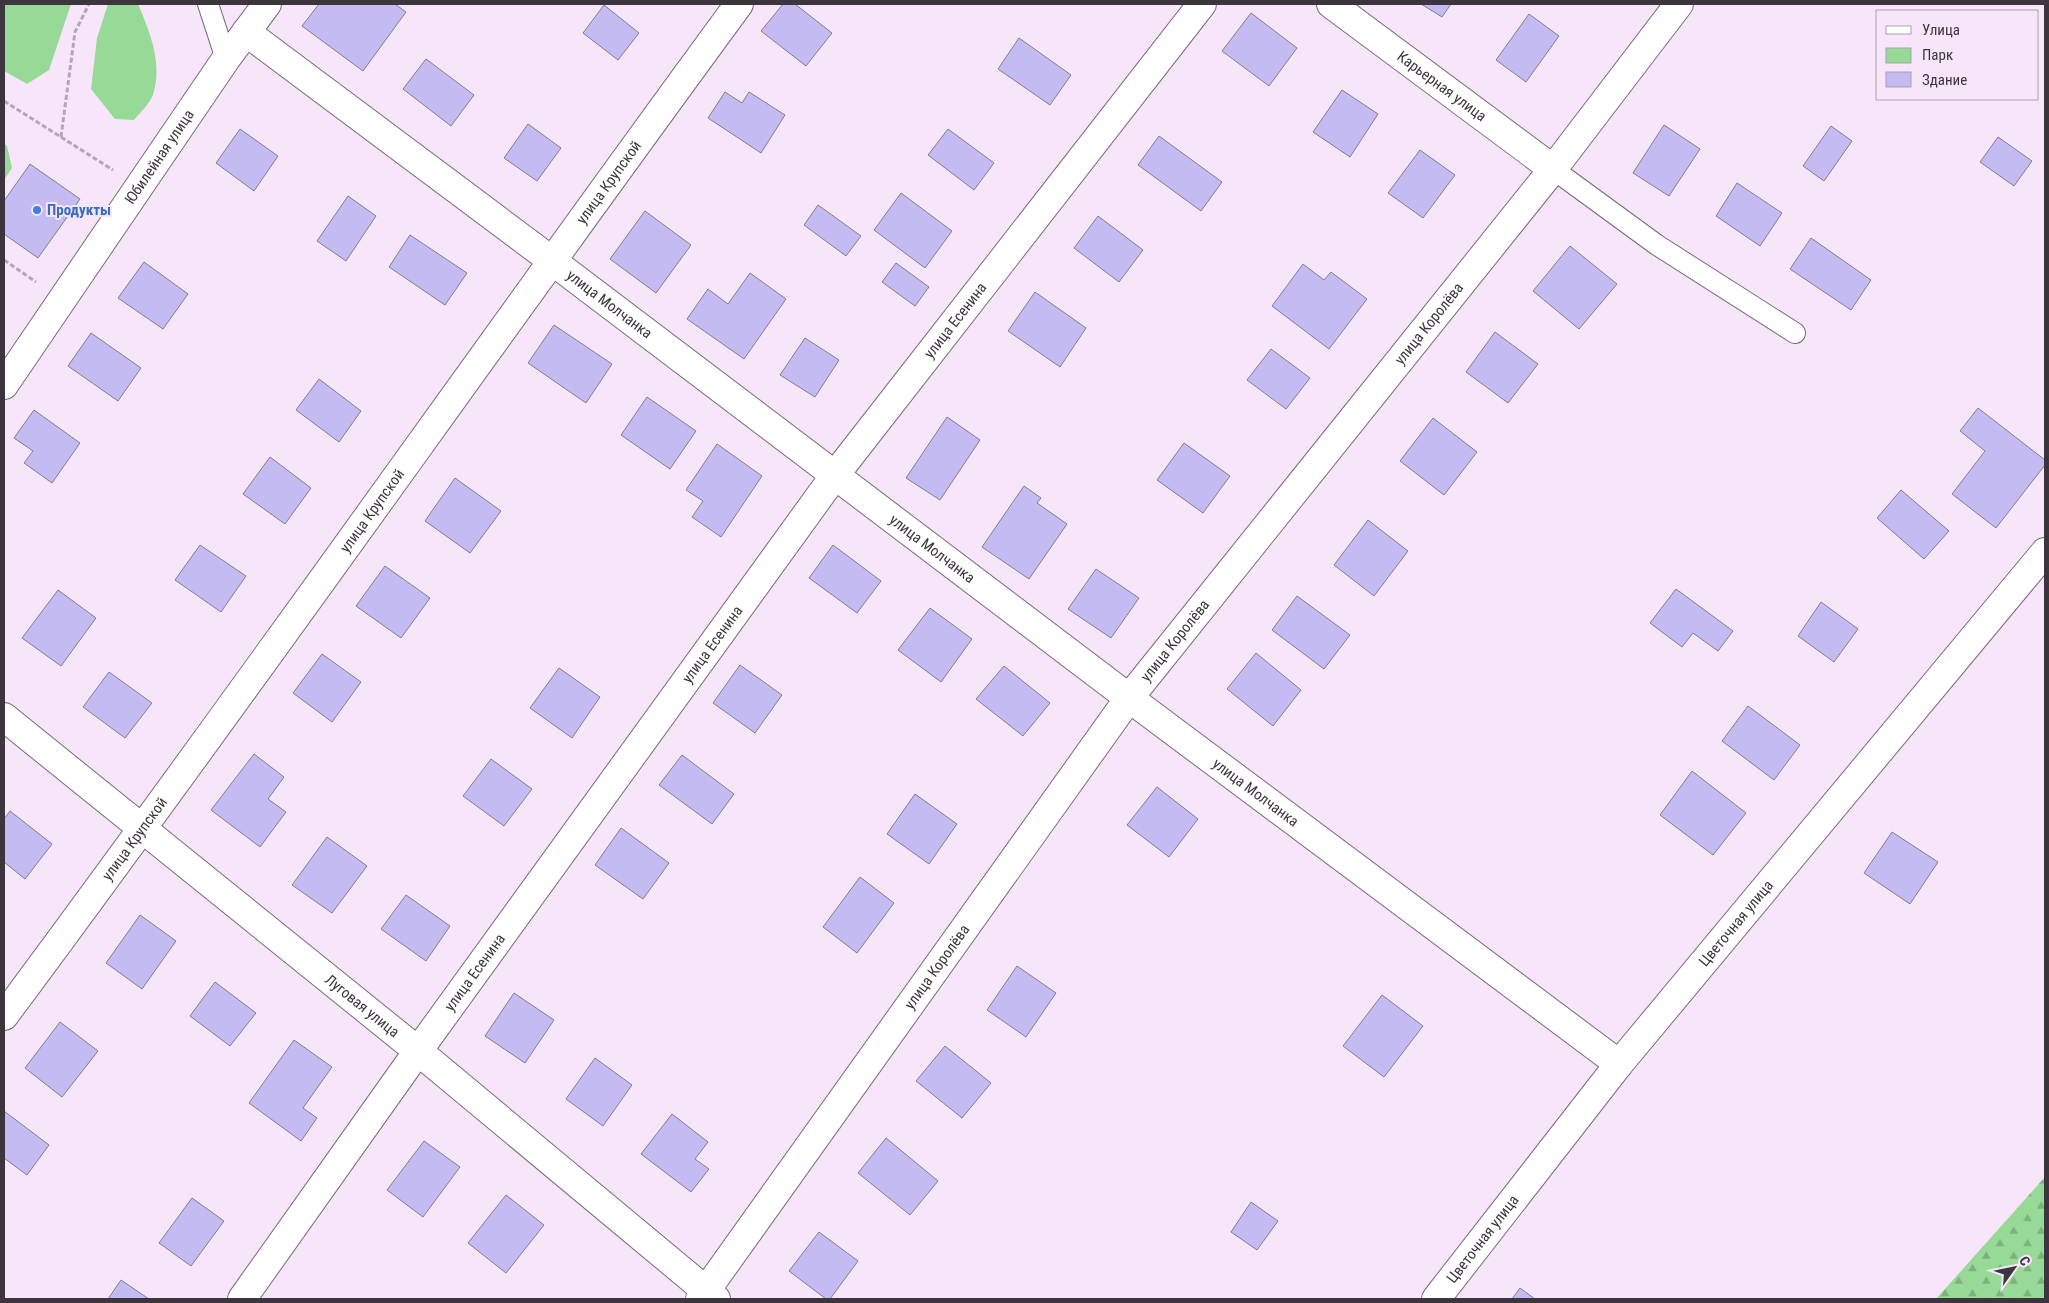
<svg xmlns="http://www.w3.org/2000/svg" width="2049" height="1303" viewBox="0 0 2049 1303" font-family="'Roboto Condensed',sans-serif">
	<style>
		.green { fill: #97da98 }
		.forest { fill: url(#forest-firs) }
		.building { fill: #c3bbf2; stroke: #807d92 }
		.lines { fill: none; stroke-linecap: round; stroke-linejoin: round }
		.service-casing { stroke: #796a7b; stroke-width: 22 }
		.minor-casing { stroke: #796a7b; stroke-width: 30 }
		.path { stroke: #b4a6b6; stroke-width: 3; stroke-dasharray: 5 2.5; stroke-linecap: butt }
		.service { stroke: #fff; stroke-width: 20 }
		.minor { stroke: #fff; stroke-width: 28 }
		.shop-dot { fill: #3f7fe0; stroke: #f7e6fa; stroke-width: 2 }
		.labels { text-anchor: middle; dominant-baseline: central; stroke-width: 4; stroke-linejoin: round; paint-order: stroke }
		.street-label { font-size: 15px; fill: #3c353d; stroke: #f7e6fa }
		.shop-label { font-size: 15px; font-weight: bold; fill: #366cbe; stroke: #f7e6fa; text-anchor: start }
	</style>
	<defs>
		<pattern id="forest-firs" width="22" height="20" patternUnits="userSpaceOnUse" patternTransform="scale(1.25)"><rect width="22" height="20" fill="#97da98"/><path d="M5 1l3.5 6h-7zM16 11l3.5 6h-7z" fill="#7cb27d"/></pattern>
	</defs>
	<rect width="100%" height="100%" fill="#f7e6fa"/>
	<path class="green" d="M4,4H71L49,70L27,84L4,71Z
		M108,4H138C150,32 163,64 153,95C150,103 140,113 134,120L115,119L91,89L97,38Z
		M4,143L7,146L12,168L4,180Z"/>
	<path class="forest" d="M2045,1177V1299H1936Z"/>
	<path class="building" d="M319,4H395L406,12L363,71L302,26Z
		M783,4H795L832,33L806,66L761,31Z
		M1421,4H1451L1442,17Z
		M604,5L639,33L618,60L583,33Z
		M1251,13L1297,48L1269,86L1222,51Z
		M1529,14L1559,36L1526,82L1496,60Z
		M1019,38L1071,75L1050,105L998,69Z
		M426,59L474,95L451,126L403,89Z
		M1342,90L1378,114L1350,157L1313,132Z
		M725,92L742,103L749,92L785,115L761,153L708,118Z
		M528,124L561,148L537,181L504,158Z
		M1664,125L1700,149L1669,196L1633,173Z
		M1831,126L1852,141L1824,181L1803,166Z
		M240,129L278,156L254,191L216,163Z
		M948,129L994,163L974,190L928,155Z
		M1159,136L1222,182L1201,211L1138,165Z
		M1998,137L2032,161L2014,186L1980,162Z
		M1420,150L1455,175L1423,218L1388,193Z
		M30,164L80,199L38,258L4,234V201Z
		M1737,183L1782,213L1760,246L1716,216Z
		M901,193L952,231L925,268L874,230Z
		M348,196L376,216L346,261L317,241Z
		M818,205L861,236L846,256L804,225Z
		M645,211L691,245L656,293L610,259Z
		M1098,216L1143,250L1119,282L1074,248Z
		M410,235L467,273L445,305L389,267Z
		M1811,238L1871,280L1851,310L1790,269Z
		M1570,246L1617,284L1579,329L1533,291Z
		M144,262L188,294L163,329L118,298Z
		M896,263L929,287L915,306L882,282Z
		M1303,264L1324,280L1331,272L1367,299L1329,349L1272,306Z
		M750,273L786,299L744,359L687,319L708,289L728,304Z
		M1035,292L1086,328L1060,367L1008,331Z
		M554,325L612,364L586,403L528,363Z
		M1495,332L1538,364L1508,403L1466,372Z
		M91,333L141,368L118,401L68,366Z
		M805,338L839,360L815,397L780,375Z
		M1271,349L1310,378L1286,409L1247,380Z
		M319,379L361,411L339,442L296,410Z
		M647,397L696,431L670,469L621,435Z
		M1978,408L2045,460V465L1996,528L1952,494L1985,451L1960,431Z
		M34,410L80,443L52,483L24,463L33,451L14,438Z
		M947,417L980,440L940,500L906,478Z
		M1433,418L1477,452L1444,495L1400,461Z
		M1184,443L1230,476L1203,513L1157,480Z
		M717,444L762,476L721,537L692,517L703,501L686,490Z
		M270,457L311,488L285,524L243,494Z
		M455,478L501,511L470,553L425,521Z
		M1024,486L1041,498L1037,503L1067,524L1029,579L982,547Z
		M1901,490L1949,531L1924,559L1877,518Z
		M1368,520L1408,551L1374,596L1334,565Z
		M200,545L246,576L221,612L175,580Z
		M833,545L881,581L857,613L809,578Z
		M385,566L430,598L401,638L356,606Z
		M1096,569L1139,598L1111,638L1068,609Z
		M1676,589L1733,631L1718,651L1693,633L1682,647L1650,623Z
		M58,590L96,618L61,666L22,638Z
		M1297,596L1350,635L1324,669L1272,630Z
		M1821,602L1858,629L1834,662L1798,636Z
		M930,608L972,639L941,682L898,650Z
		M1256,653L1301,690L1273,726L1227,689Z
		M322,654L361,682L332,722L293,693Z
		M740,665L782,695L755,733L713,703Z
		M1004,666L1050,703L1023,736L976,699Z
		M559,668L600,697L572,738L530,708Z
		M109,672L152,703L125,738L83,707Z
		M1748,706L1800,745L1774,780L1722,741Z
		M254,754L284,777L268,799L286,812L260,847L211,810Z
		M682,755L734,794L712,824L659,785Z
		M491,759L532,789L504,826L463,796Z
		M1692,771L1746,813L1713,855L1660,815Z
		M1157,787L1198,819L1169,857L1127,825Z
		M915,794L957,824L929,864L887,834Z
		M10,811L52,844L25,879L4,862V819Z
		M621,828L669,863L643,899L595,865Z
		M1892,832L1938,862L1910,904L1864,873Z
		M327,837L367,866L332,913L292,885Z
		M860,877L894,903L857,953L823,927Z
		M406,895L450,926L426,961L381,929Z
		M140,915L176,941L142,989L106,963Z
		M1017,966L1056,993L1026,1037L987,1010Z
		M215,982L256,1013L230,1046L190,1016Z
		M514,993L554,1020L525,1063L485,1036Z
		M1382,995L1423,1026L1384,1077L1343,1046Z
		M60,1022L98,1051L62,1097L25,1068Z
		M294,1040L332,1067L303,1108L317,1118L301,1141L249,1103Z
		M945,1046L991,1083L962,1118L916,1081Z
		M595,1058L632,1085L603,1126L566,1099Z
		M4,1111L49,1145L27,1175L4,1158Z
		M672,1114L708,1142L695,1159L709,1169L691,1192L641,1154Z
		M886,1138L938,1181L910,1215L858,1173Z
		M424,1141L460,1167L423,1217L387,1190Z
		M506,1195L544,1225L506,1273L468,1243Z
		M192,1198L224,1221L191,1266L159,1243Z
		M1251,1202L1278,1221L1257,1250L1231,1232Z
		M819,1232L858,1261L830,1299H826L789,1271Z
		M121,1280L149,1299H108Z
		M1520,1288L1535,1299H1512Z"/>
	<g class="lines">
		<defs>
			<path id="service" d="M208,4L226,59
				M1553,169L1657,245L1795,333"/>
			<g id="minor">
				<path id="s1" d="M1331,4L1553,169"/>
				<path id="s2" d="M246,32L551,260L1129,698L1619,1064"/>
				<path id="s3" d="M4,385L226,59L267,4"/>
				<path id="s4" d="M4,717L418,1051L716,1299"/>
				<path id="s5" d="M4,1016C253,682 492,340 739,4"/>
				<path id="s6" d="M242,1299L418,1051L835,475L1202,4"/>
				<path id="s7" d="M700,1299L1129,698L1553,169L1679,4"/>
				<path id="s8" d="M1436,1299L1619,1064L2045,552"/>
			</g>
		</defs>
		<use href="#service" class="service-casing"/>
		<use href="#minor" class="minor-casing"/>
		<path class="path" d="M4,101L113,170
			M61,137L75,32L89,4
			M4,260L36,282"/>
		<use href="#service" class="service"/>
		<use href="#minor" class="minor"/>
	</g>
	<circle class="shop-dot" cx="37" cy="210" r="5"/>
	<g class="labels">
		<g class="street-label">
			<text stroke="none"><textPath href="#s1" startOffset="138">Карьерная улица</textPath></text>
			<text stroke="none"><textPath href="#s3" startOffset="276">Юбилейная улица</textPath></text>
			<text stroke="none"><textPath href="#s5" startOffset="1030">улица Крупской</textPath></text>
			<text stroke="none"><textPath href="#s2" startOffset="454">улица Молчанка</textPath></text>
			<text stroke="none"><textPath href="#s6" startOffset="1211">улица Есенина</textPath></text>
			<text stroke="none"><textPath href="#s7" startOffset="1218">улица Королёва</textPath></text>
			<text stroke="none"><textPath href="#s5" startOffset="625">улица Крупской</textPath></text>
			<text stroke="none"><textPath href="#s2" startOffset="859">улица Молчанка</textPath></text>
			<text stroke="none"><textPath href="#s7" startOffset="812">улица Королёва</textPath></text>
			<text stroke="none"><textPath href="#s6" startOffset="806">улица Есенина</textPath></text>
			<text stroke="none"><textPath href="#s2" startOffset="1264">улица Молчанка</textPath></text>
			<text stroke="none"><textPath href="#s5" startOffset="220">улица Крупской</textPath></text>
			<text stroke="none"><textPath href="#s8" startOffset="481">Цветочная улица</textPath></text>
			<text stroke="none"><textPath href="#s7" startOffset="408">улица Королёва</textPath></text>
			<text stroke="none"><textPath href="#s6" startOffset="401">улица Есенина</textPath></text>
			<text stroke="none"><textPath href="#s4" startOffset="460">Луговая улица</textPath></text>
			<text stroke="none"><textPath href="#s8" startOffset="76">Цветочная улица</textPath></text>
		</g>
		<g class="shop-label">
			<text x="47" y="210">Продукты</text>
		</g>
	</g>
	<rect width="2049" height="1303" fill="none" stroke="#3c353d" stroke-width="10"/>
	<rect x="1876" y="10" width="162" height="90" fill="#f7e6fa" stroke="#ac9fae"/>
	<rect x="1886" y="26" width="25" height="8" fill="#ffffff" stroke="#ac9fae"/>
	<text x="1922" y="35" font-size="15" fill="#3c353d">Улица</text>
	<rect x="1886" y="48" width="25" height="15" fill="#97da98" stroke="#ac9fae"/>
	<text x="1922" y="60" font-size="15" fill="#3c353d">Парк</text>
	<rect x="1886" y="72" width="25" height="15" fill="#c3bbf2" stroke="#ac9fae"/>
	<text x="1922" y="85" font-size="15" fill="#3c353d">Здание</text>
	<g transform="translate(2014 1268) rotate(57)" stroke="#f7e6fa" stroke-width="4" paint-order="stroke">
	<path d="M0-4L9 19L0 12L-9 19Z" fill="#3c353d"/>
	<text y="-8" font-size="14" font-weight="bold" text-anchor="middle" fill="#3c353d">С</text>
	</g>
</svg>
